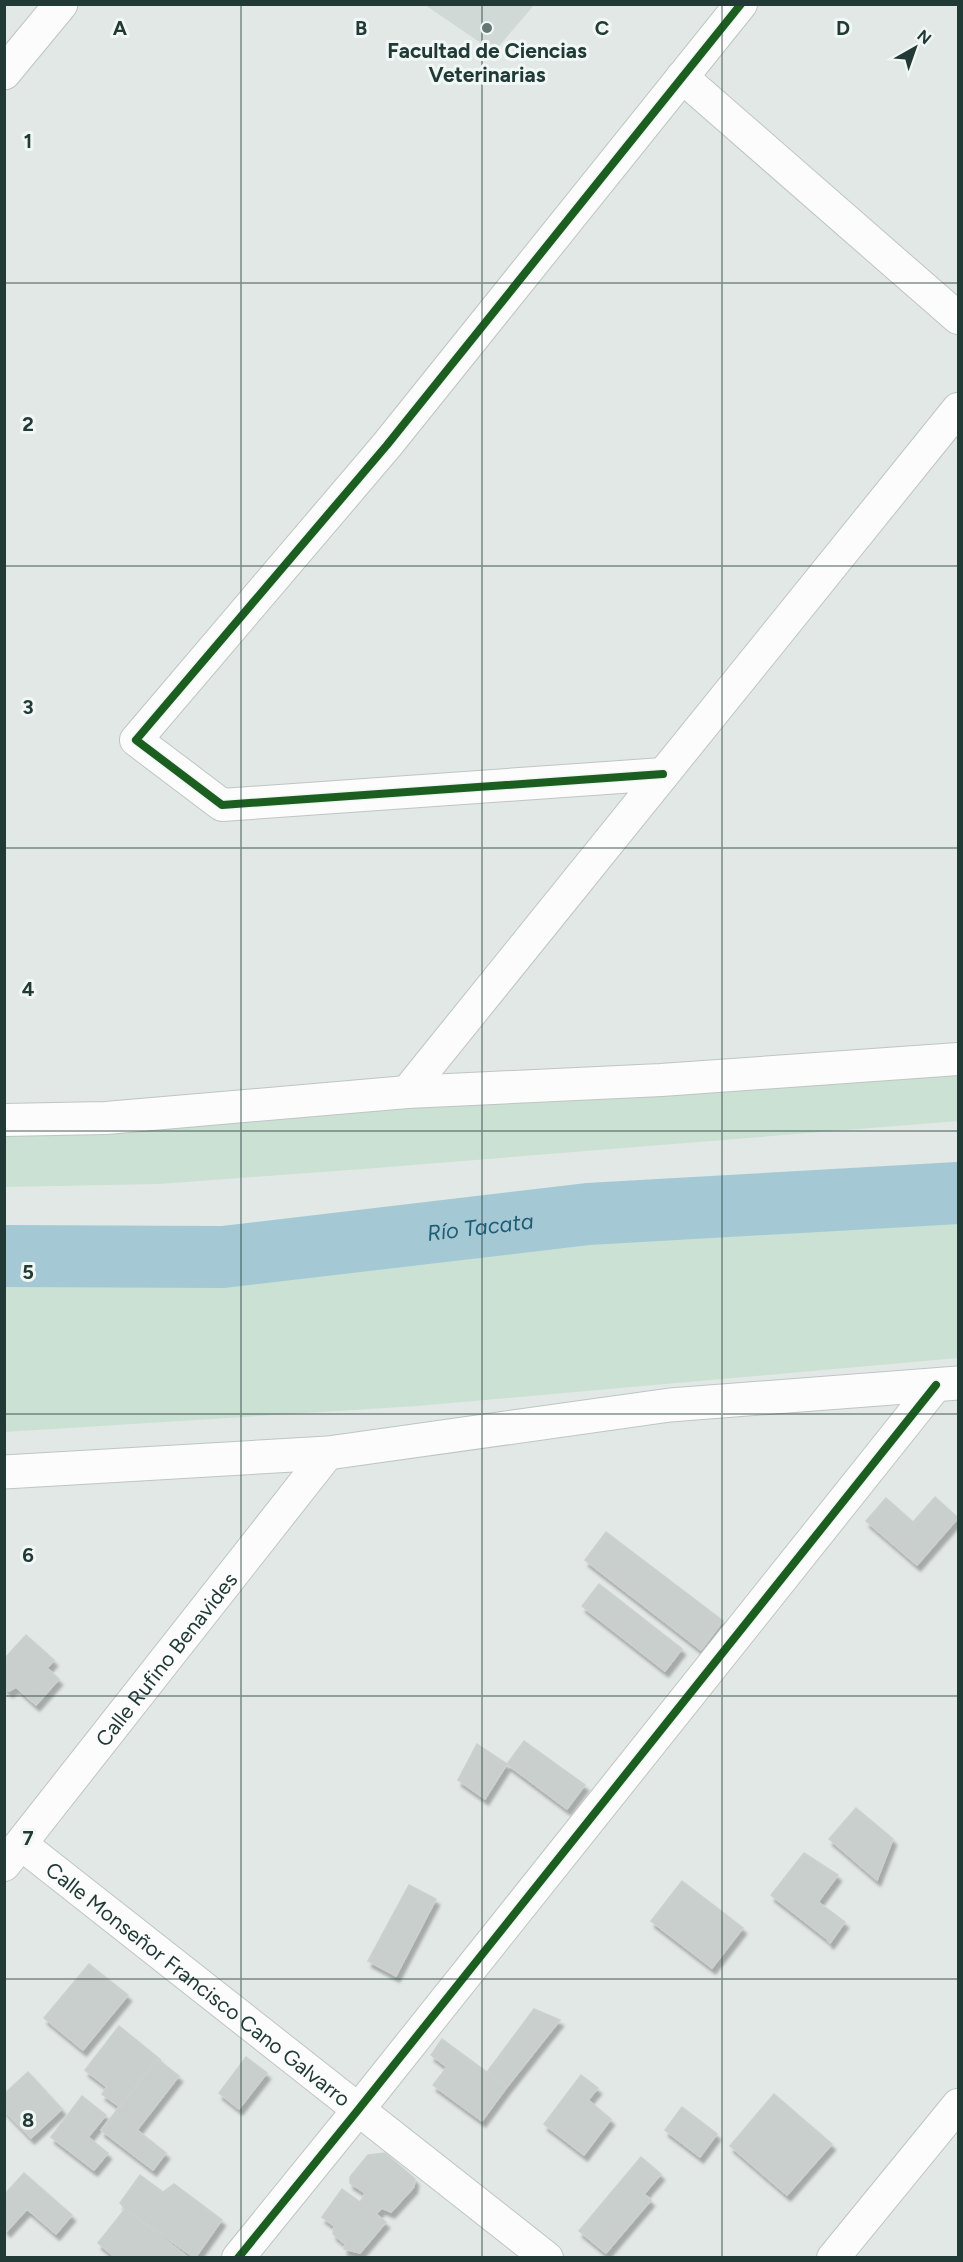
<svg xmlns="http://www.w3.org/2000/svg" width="963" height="2262" viewBox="0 0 963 2262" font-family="Figtree,sans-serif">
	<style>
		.built { fill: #d0d9d6 }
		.green { fill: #cbe1d4 }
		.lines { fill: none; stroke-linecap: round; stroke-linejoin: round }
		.river { stroke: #a4c9d5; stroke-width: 62 }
		.building { fill: #c9cfcd; stroke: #cbd1cf; stroke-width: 1.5; filter: url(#shadow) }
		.street-casing { stroke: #bfc5c3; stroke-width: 34 }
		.secondary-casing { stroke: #bec6c3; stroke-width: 35 }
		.street { stroke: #fbfcfb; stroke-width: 32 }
		.secondary { stroke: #fbfcfb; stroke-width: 33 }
		.cycleway-casing { stroke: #f0f7f4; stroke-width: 11 }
		.cycleway { stroke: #1b5e20; stroke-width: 8 }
		.grid { fill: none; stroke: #213a36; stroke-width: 1.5; stroke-opacity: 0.55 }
		.poi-dot { fill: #657774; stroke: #f0f7f4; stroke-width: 2 }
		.labels { text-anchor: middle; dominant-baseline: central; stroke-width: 6; stroke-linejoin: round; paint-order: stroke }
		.poi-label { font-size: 21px; font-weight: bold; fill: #213a36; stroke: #f0f7f4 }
		.street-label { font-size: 21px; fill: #213a36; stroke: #f0f7f4 }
		.water-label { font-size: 22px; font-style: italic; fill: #1e5c74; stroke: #f0f7f4 }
		.grid-label { font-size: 20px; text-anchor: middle; font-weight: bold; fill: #213a36; stroke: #f0f7f4; stroke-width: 6; stroke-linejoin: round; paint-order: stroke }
	</style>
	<defs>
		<filter id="shadow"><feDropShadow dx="3.5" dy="6" stdDeviation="1.5" flood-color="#0004"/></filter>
	</defs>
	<rect width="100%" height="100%" fill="#e2e8e6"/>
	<path class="built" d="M425,5L534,4V5L494,52Z"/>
	<path class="green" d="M958,1068V1121L363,1169L159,1184L5,1187L4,1136L89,1135L388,1108Z
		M958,1209V1358L417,1406L5,1432V1277L314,1257Z"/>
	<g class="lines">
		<path class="river" id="s1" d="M4,1256L223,1257L588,1214L958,1193"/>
	</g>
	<path class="building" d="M935,1497L958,1518L917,1565L866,1521L886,1498L913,1522Z
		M606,1532L723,1621L701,1650L585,1560Z
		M599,1584L682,1649L665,1671L582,1606Z
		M26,1635L54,1660L47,1668L59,1679L36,1705L16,1687L9,1691L4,1687V1659Z
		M524,1741L585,1785L567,1809L507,1764Z
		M477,1744L507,1764L485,1799L458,1780Z
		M856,1808L893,1839L877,1880L829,1839Z
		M804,1853L838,1875L818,1902L845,1922L830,1943L827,1939L771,1895Z
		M682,1881L743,1928L712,1968L651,1921Z
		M409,1885L436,1899L396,1976L368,1961Z
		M89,1964L128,1995L83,2050L44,2018Z
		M534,2009L560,2020L507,2087L487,2072Z
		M119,2026L161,2060L157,2059L120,2107L102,2094L107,2087L85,2070Z
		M442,2039L507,2087L482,2121L433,2085L447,2067L431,2055Z
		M246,2057L267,2073L239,2109L219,2093Z
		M157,2059L179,2076L137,2130L166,2153L153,2170L101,2130Z
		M28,2072L62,2109L31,2138L4,2110V2094Z
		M581,2075L598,2088L588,2100L611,2119L584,2155L544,2124Z
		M774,2094L832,2144L787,2195L730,2146Z
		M82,2096L106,2115L88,2137L108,2153L94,2170L51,2137Z
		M682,2107L717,2134L700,2157L665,2130Z
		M385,2153L415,2179L414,2187L391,2212L382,2208L376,2214L386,2222L360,2253L344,2249L345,2244L333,2234L334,2226L322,2217L342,2189L360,2202L365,2193L350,2183V2177L368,2155Z
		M641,2157L661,2174L644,2194L651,2200L606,2253L579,2231Z
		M24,2173L72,2215L56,2234L27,2209L7,2231L4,2228V2195Z
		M140,2175L163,2192L174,2184L222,2220L195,2258L125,2209L120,2203Z
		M125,2209L189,2258H116L98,2243Z"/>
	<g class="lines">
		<defs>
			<g id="street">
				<path d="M682,77L958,318"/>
				<path d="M663,774L222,805L136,740L387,445L741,4"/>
				<path d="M407,1092L958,409"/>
				<path d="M4,1120L106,1118L407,1092L661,1080L958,1059"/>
				<path id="s2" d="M21,1844L547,2258"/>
				<path id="s3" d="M4,1865L328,1453"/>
				<path d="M238,2258L358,2110L936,1385"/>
				<path d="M833,2258L958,2105"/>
			</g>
			<path id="secondary" d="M4,73L61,4
				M4,1472L328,1453L670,1405L958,1383"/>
		</defs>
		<use href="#street" class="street-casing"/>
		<use href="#secondary" class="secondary-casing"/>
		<use href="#street" class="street"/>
		<use href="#secondary" class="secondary"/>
		<defs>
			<path id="cycleway" d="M663,774L222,805L136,740L387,445L741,4
				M238,2258L358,2110L936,1385"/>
		</defs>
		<use href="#cycleway" class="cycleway-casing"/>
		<use href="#cycleway" class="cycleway"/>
	</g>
	<path class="grid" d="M241,4V2258M482,4V2258M722,4V2258M4,283H958M4,566H958M4,848H958M4,1131H958M4,1414H958M4,1696H958M4,1979H958"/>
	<circle class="poi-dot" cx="487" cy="28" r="6"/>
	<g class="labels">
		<g class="poi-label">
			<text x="487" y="50">Facultad de Ciencias<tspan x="487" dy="24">Veterinarias</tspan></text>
		</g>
		<g class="street-label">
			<text stroke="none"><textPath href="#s3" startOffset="262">Calle Rufino Benavides</textPath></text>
			<text stroke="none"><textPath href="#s2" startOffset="226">Calle Monseñor Francisco Cano Galvarro</textPath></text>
		</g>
		<g class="water-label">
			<text stroke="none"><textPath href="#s1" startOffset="478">Río Tacata</textPath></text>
		</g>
	</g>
	<g class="grid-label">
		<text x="120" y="35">A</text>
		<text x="361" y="35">B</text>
		<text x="602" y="35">C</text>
		<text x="843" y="35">D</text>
		<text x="28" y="148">1</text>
		<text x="28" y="431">2</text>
		<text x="28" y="714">3</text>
		<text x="28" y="996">4</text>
		<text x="28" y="1279">5</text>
		<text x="28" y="1562">6</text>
		<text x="28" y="1845">7</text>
		<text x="28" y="2127">8</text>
	</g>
	<rect width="963" height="2262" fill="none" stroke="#213a36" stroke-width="12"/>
	<g transform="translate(915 48) rotate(40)" stroke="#f0f7f4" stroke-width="4.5" paint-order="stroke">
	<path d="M0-4.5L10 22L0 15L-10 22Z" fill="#213a36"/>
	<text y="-9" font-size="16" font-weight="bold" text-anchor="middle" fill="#213a36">N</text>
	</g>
</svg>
